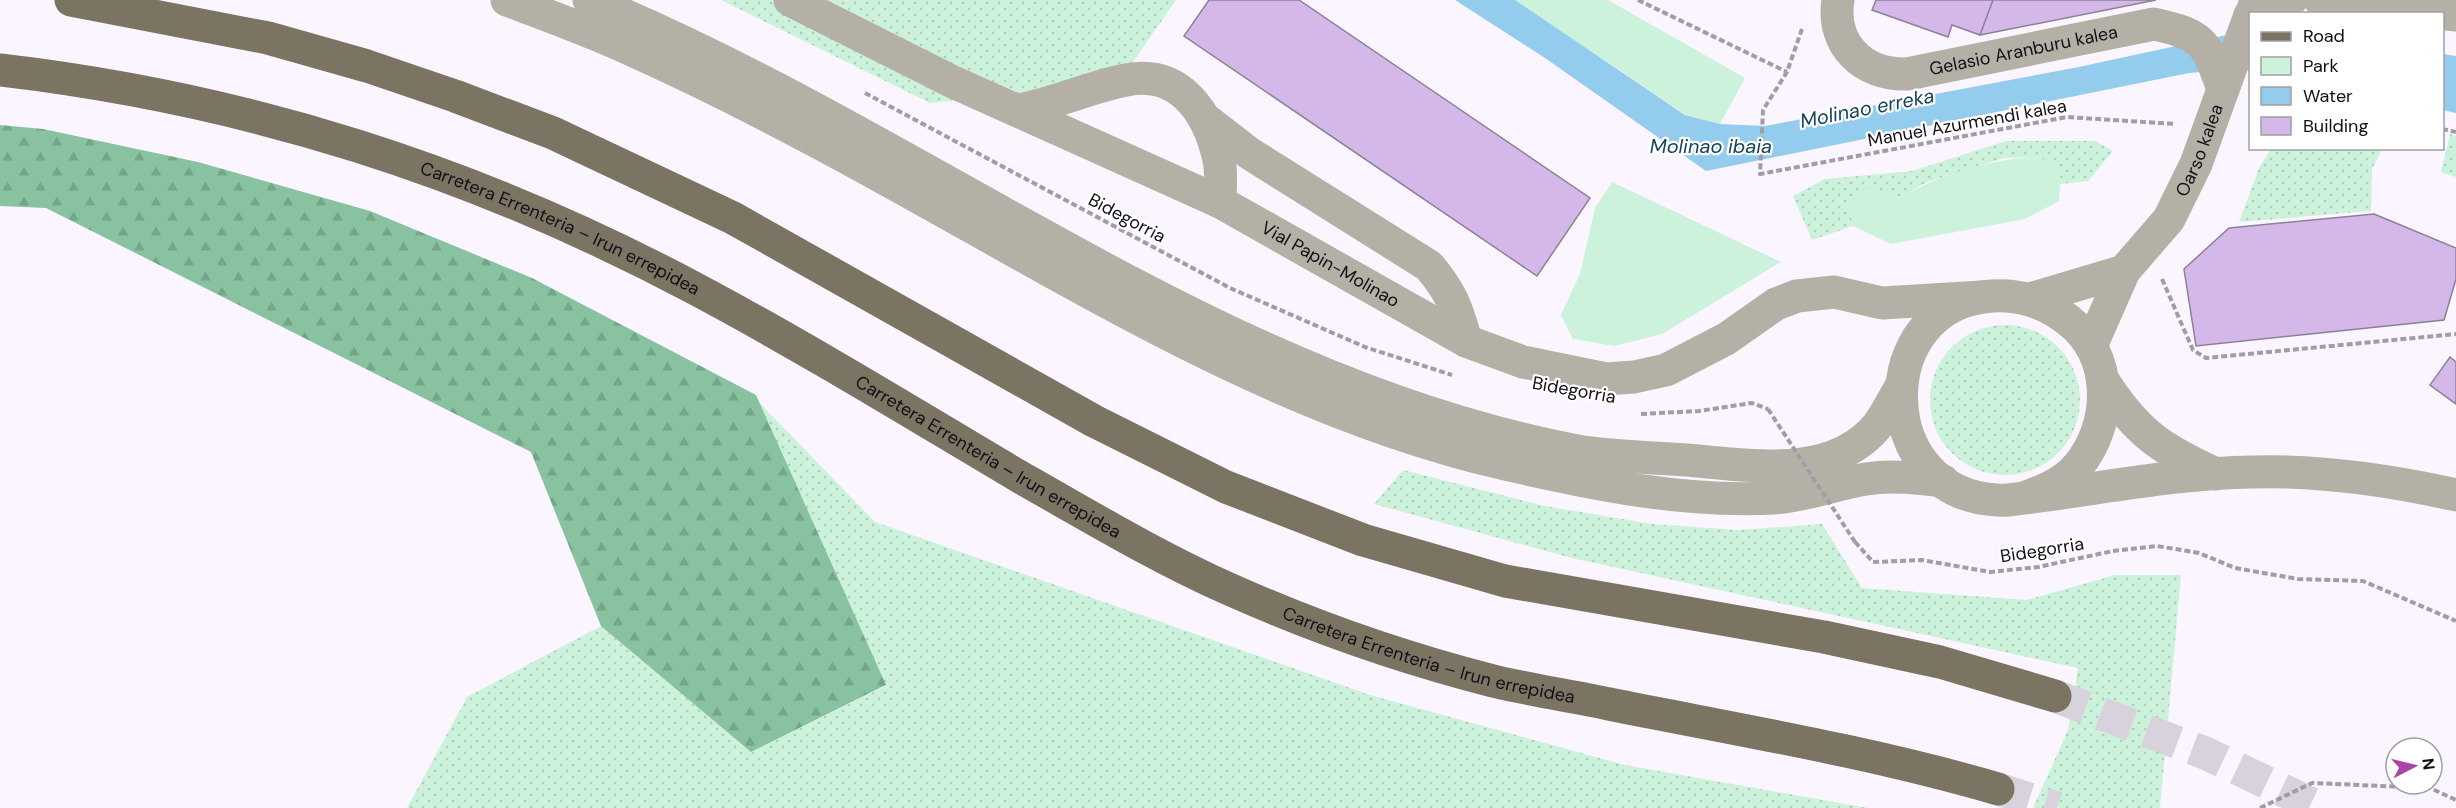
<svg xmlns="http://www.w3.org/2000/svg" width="2456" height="808" viewBox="0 0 2456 808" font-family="'DM Sans',sans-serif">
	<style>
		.grass { fill: url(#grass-dots) }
		.forest { fill: url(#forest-firs) }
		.park { fill: #ccf2db }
		.water { fill: #94ccee }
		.building { fill: #d4b8ea; stroke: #8c8195; stroke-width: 1.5 }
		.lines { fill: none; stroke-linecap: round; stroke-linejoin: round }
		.major-tunnel { stroke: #d7d2db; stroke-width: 33; stroke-dasharray: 33 16; stroke-linecap: butt }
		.path { stroke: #a19ca5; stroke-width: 4; stroke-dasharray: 6 3; stroke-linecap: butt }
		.minor { stroke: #b4b0a6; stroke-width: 33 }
		.major { stroke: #7b7463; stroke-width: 33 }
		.path-bridge { stroke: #a19ca5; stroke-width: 4; stroke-dasharray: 6 3; stroke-linecap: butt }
		.labels { text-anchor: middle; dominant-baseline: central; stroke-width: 4.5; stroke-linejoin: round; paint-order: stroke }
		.street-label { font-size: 18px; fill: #130e16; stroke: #fff }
		.water-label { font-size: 20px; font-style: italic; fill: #17435b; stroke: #fff }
	</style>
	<defs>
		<pattern id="grass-dots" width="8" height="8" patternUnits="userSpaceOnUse" patternTransform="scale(1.5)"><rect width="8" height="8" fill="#ccf2db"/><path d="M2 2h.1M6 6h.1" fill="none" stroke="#aecebb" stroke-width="1.8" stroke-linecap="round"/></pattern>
		<pattern id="forest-firs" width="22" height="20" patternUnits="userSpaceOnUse" patternTransform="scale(1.5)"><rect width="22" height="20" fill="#88c2a1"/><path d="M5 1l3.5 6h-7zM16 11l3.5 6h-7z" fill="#74a68a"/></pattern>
	</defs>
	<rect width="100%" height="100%" fill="#faf5fe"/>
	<path class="grass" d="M721,0H1176L1118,83L930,103Z
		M2450,134L2456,136V177L2441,172Z
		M2006,141H2095L2113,151L2088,181L2060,184V172L2040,157L2004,158L1927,182L1900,198L1848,200L1853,226L1812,240L1793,196L1825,179L1912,171Z
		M2271,149H2382L2372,169L2371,211L2239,222L2259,168Z
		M1930 400a75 75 0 1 1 150 0a75 75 0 1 1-150 0Z
		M758,401L875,522L1370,695L1625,765L1868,808H407L467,697L601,626L751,752L886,686Z
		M1403,470L1545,506L1652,524L1738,530L1822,524L1862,588L2027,600L2115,575H2181L2160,808H2033L2068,730L2078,668L1572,558L1374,504Z"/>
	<path class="forest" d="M0,125L43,129L198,162L370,211L532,278L756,395L886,685L751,752L601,626L531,452L46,208L0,206Z"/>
	<path class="park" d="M1515,0H1608L1745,78L1720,124L1686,115Z
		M2040,157L2061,172L2059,201L2025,219L1891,244L1853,226L1848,200L1869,188L1900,198C1943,173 1990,159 2040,157Z
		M1612,182L1781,262L1662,334L1614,346L1573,339L1561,315L1580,274L1595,208Z"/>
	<path class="water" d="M1455,0H1515L1685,115L1720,124L1765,126L2079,67L2236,33H2250V71L2240,69L2189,73L1706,171L1545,58Z
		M2443,54L2456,56V113L2443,110Z"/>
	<path class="building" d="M1209,0H1299L1590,198L1537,276L1184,36Z
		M1876,0H1993L1980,35L1952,25L1948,37L1872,10Z
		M1993,0H2156L1980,35Z
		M2374,214L2456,248V279L2444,320L2196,346L2184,269L2229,228Z
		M2450,357L2456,362V404L2430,385Z"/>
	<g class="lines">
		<path class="major-tunnel" d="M2055,696L2205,753L2320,808
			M1998,789L2057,808"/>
		<path class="path" d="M1638,0L1787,72
			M1802,29L1787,72L1763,110L1760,174L2067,117L2175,124
			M865,93L1230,288L1365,347L1452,375
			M2442,129L2456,132
			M2162,279L2193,350L2206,358L2456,334
			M1641,414L1699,411L1752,403L1768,409
			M1855,542L1873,562L1922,560L1990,572L2038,567L2113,551L2157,546L2199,553L2235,568L2298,579L2363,581L2456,621
			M2260,808L2312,783L2430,788L2456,800"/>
		<g class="minor">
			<path d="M507,0C546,15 585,29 623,46C715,87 805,134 893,183C1090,292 1284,413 1505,464C1593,484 1684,503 1774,498C1806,496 1835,484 1866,479C1892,475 1918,478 1943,481"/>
			<path d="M589,0C924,138 1214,382 1577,451C1612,457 1650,457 1686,460C1747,465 1833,481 1878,425C1886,414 1893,400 1900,388"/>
			<path id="s1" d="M790,0L951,81L1220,202L1466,341L1523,362L1606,379L1634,377L1666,370L1726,339L1776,304L1797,296L1834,292L1882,303L1982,297"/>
			<path id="s2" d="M1838,0C1831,45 1863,75 1907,74L2154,24C2204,35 2206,42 2223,89"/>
			<path d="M2320,0L2456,15"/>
			<path d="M2254,6L2291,0"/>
			<path d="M1019,110C1056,103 1090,87 1126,80C1180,69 1209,113 1219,160C1222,173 1220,188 1220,202"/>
			<path d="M1209,122L1249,153L1429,266C1451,292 1457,308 1466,341"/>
			<path d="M2030,299L2124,271"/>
			<path id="s3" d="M2091,346L2124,271L2169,219L2196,164L2250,15"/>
			<path d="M2104,382C2137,433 2161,449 2216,474"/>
			<path d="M2024,498C2043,491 2064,483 2078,466C2113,424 2114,355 2068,320C2045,302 2021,294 1992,296C1869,304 1872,494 1997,500C2005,501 2015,499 2024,498C2099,489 2176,473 2252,472C2321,470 2389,480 2456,495"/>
		</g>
		<g class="major">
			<path d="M71,0L268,38L367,66L455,96L553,133L733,218L1094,421L1226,487L1363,540L1505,581L1824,637L1940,662L2055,696"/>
			<path id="s4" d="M0,70C248,99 474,171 694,288C805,347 912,413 1020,477C1089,516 1157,557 1229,589C1314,627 1403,658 1493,681C1531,690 1571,696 1609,704C1739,730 1871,752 1998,789"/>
		</g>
		<path class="path-bridge" d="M1768,409L1855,542"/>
	</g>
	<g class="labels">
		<g class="street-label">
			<text stroke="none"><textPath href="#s2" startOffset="236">Gelasio Aranburu kalea</textPath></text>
			<text transform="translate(1967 123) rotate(-10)">Manuel Azurmendi kalea</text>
			<text stroke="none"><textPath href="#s3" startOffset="226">Oarso kalea</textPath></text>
			<text transform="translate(1127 218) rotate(28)">Bidegorria</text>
			<text stroke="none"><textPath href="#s4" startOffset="585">Carretera Errenteria – Irun errepidea</textPath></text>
			<text stroke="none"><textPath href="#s1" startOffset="602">Vial Papin-Molinao</textPath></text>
			<text transform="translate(1574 390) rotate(10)">Bidegorria</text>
			<text stroke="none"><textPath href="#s4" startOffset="1071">Carretera Errenteria – Irun errepidea</textPath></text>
			<text transform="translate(2042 550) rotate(-9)">Bidegorria</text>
			<text stroke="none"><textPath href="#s4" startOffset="1557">Carretera Errenteria – Irun errepidea</textPath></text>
		</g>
		<g class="water-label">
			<text transform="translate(1867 108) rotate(-11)">Molinao erreka</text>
			<text x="1711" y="146">Molinao ibaia</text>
		</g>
	</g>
	<rect x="2249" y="12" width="195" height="138" fill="#ffffff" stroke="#a19fa2" stroke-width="1.5"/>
	<rect x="2261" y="32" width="30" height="9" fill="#7b7463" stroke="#a19fa2" stroke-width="1.5"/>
	<text x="2303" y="42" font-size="18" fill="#130e16">Road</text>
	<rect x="2261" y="57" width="30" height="18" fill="#ccf2db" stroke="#a19fa2" stroke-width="1.5"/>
	<text x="2303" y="72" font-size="18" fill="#130e16">Park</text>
	<rect x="2261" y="87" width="30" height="18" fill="#94ccee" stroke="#a19fa2" stroke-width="1.5"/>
	<text x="2303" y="102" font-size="18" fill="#130e16">Water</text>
	<rect x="2261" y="117" width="30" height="18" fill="#d4b8ea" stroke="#a19fa2" stroke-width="1.5"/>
	<text x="2303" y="132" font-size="18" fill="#130e16">Building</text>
	<g transform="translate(2414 766) rotate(83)"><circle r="28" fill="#ffffff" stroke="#a19fa2" stroke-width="1.5"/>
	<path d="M0-4.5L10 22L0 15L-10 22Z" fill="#ab44a7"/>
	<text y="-9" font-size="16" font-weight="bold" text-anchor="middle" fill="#130e16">N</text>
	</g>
</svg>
